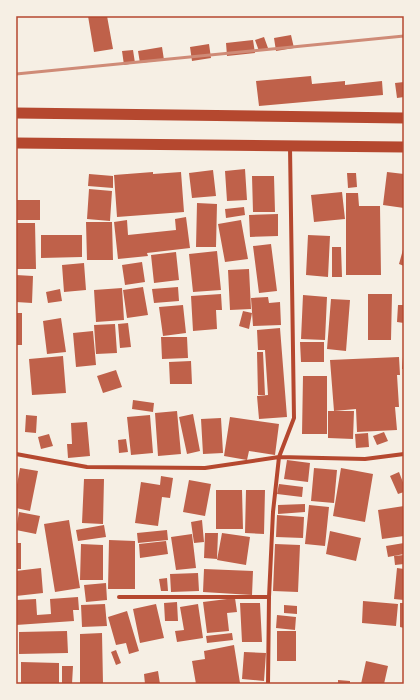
<svg xmlns="http://www.w3.org/2000/svg" width="420" height="700" viewBox="0 0 420 700" font-family="'Sofia Sans Condensed',sans-serif">
	<style>
		.building { fill: #bf614a }
		.lines { fill: none; stroke-linecap: round; stroke-linejoin: round }
		.minor { stroke: #b5482f; stroke-width: 4 }
		.trunk { stroke: #b5482f; stroke-width: 11 }
		.rail { stroke: #cf8b77; stroke-width: 3 }
		.neatline { fill: none; stroke: #b5482f; stroke-width: 1.5 }
	</style>
	<rect width="100%" height="100%" fill="#f6efe4"/>
	<path class="building" d="M88,16H107L113,49L94,52Z
		M291,35L294,48L276,51L274,38Z
		M264,37L268,48L259,51L255,40Z
		M253,40L255,53L227,56L226,43Z
		M209,44L211,58L192,61L190,47Z
		M162,47L164,60L140,63L138,51Z
		M133,50L135,63L124,65L122,51Z
		M311,76L312,84L345,81V85L382,81L383,95L259,106L256,81Z
		M404,82V97L397,98L395,83Z
		M245,169L247,200L227,201L225,171Z
		M213,170L216,196L192,198L189,173Z
		M153,172V174L181,172L184,212L117,217L114,175Z
		M387,172L404,174V208L383,205Z
		M347,173H356L357,187L348,188Z
		M89,174L113,176V188L88,186Z
		M252,176H274L275,212H253Z
		M89,189L112,191L110,221L87,219Z
		M342,192L345,219L314,222L311,195Z
		M346,193H358L359,206H380L381,275H346Z
		M17,200H40V220H17Z
		M197,203L217,204L216,247H196Z
		M244,207L245,215L226,218L225,209Z
		M278,214V236L250,237L249,215Z
		M186,217L190,248L147,253L148,256L118,259L114,222L127,220L128,235L176,230L175,219Z
		M241,220L248,259L225,262L218,224Z
		M86,222H112L113,260H87Z
		M16,223H35L36,269H16Z
		M41,235H82V257L41,258Z
		M308,235L330,236L328,277L306,275Z
		M271,244L277,291L259,293L253,246Z
		M404,246V266L399,264Z
		M332,247H341L342,277H332Z
		M217,251L221,290L193,292L189,254Z
		M176,252L179,280L154,283L151,255Z
		M142,262L145,282L125,285L122,265Z
		M84,263L86,290L64,292L62,265Z
		M249,269L251,309L230,310L228,270Z
		M16,275L33,276L32,303L16,302Z
		M143,287L148,315L127,318L123,290Z
		M178,287L179,301L154,303L152,289Z
		M122,288L124,320L96,322L94,290Z
		M60,289L62,301L48,303L46,292Z
		M221,294L222,310H216L217,329L193,331L191,296Z
		M368,294H392L391,340H368Z
		M303,295L327,297L325,340L301,339Z
		M268,297L269,303L280,302L281,325L253,326L251,298Z
		M331,299L350,300L346,351L327,349Z
		M183,305L186,333L163,336L159,307Z
		M398,305H404V323L397,322Z
		M243,311L252,313L249,329L239,326Z
		M16,313H22V345H16Z
		M61,318L66,352L47,354L43,321Z
		M128,323L131,347L120,348L118,324Z
		M115,324L117,353L96,354L94,325Z
		M280,328L287,417L259,419L257,396L268,395L265,350H258L257,330Z
		M93,331L96,365L76,367L73,333Z
		M161,337H187L188,358L162,359Z
		M300,342H324V362H301Z
		M257,352H263L265,395H258Z
		M63,356L66,393L32,395L29,359Z
		M399,357L400,375H397L399,407H395L397,430L357,432L356,409L334,411L330,360Z
		M403,357H404V369H402Z
		M191,361L192,384H170L169,362Z
		M116,370L122,387L103,393L97,376Z
		M303,376H327V434H302Z
		M133,400L154,403L153,412L132,409Z
		M177,411L181,454L158,456L155,413Z
		M328,411H354L353,439L328,438Z
		M193,414L200,451L187,454L179,417Z
		M26,415L37,416L36,433L25,432Z
		M150,415L153,453L131,455L127,417Z
		M230,417L279,424L275,455L249,451L247,460L224,456Z
		M221,418L223,453L203,454L201,419Z
		M87,422L90,456L68,458L67,444H72L71,423Z
		M384,432L388,441L377,445L373,436Z
		M368,433L369,447L356,448L355,434Z
		M49,434L53,446L41,449L38,437Z
		M126,439L128,452L119,453L118,440Z
		M287,460L310,463L308,482L284,479Z
		M20,468L38,471L30,511L16,508V490Z
		M314,468L337,470L334,503L311,501Z
		M341,468L373,474L365,522L333,516Z
		M399,472L404,485V492L398,494L390,476Z
		M161,476L173,478L170,498L162,497L158,526L135,523L141,482L160,485Z
		M84,479H104L103,524L82,523Z
		M189,480L211,484L205,516L183,512Z
		M279,484L303,487L302,497L277,494Z
		M216,490H242L243,529H216Z
		M246,490H265L264,534L245,533Z
		M305,504V512L278,514V505Z
		M309,505L329,507L325,546L305,544Z
		M404,506V536L382,539L378,510Z
		M19,512L40,516L36,534L16,530Z
		M277,515L304,517L303,538L276,537Z
		M69,520L80,588L55,592L44,524Z
		M202,520L204,542L194,543L191,522Z
		M104,525L106,537L78,541L76,530Z
		M167,530L168,540L138,543L137,533Z
		M330,531L361,538L356,561L326,554Z
		M205,533H218L217,559L204,558Z
		M222,533L250,537L246,565L217,560Z
		M192,534L196,568L176,570L171,537Z
		M109,540L135,541V589H108Z
		M166,541L168,554L140,558L139,544Z
		M16,543H21V569H16Z
		M404,543V554L388,557L386,546Z
		M81,544L103,545V580H80Z
		M275,544L300,545L298,592L273,591Z
		M404,555V564L395,565L394,556Z
		M41,568L43,593L16,596V571Z
		M397,568L404,569V600L394,599Z
		M204,569L253,571L252,595L203,592Z
		M198,573L199,591L171,592L170,574Z
		M167,578L168,591H161L159,579Z
		M106,583L107,600L86,602L84,585Z
		M78,597L79,610H73L74,621L16,625V600L36,599L37,615L51,614L50,599Z
		M235,598L237,612L227,613L229,631L207,633L203,602Z
		M363,601L398,604L396,626L362,623Z
		M177,602L178,621H165L164,603Z
		M240,603H260L262,642H242Z
		M400,603H404V628L400,627Z
		M105,604L107,626L82,627L81,605Z
		M156,604L164,638L140,643L133,609Z
		M198,604L203,638L177,642L175,631L184,630L180,607Z
		M284,605L297,606V614L284,613Z
		M127,611L139,651L129,654L126,643L116,645L108,617Z
		M277,615L296,617L295,630L276,628Z
		M67,631L68,653L19,654V632Z
		M277,631H296V661H277Z
		M102,633L103,684H80V634Z
		M232,633L233,640L207,643L206,636Z
		M234,645L240,683L196,684L192,661L205,659L204,651Z
		M116,650L121,663L116,665L111,652Z
		M244,652L266,653L264,681L242,679Z
		M366,661L388,666L384,684H361Z
		M21,662L59,663V684L21,683Z
		M62,666H73L72,684H62Z
		M158,671L160,684H145L144,674Z
		M338,680L350,681V684H338Z"/>
	<g class="lines">
		<path class="minor" d="M16,454L87,467L205,468L279,457L365,459L404,454
			M119,597H269
			M268,684L269,597L273,512L279,457L294,418L290,147"/>
		<path class="trunk" d="M16,113L404,118
			M16,143L404,147"/>
		<path class="rail" d="M16,74L404,36"/>
	</g>
	<rect width="420" height="700" fill="none" stroke="#f6efe4" stroke-width="34"/>
	<rect x="17" y="17" width="386" height="666" class="neatline"/>
</svg>
